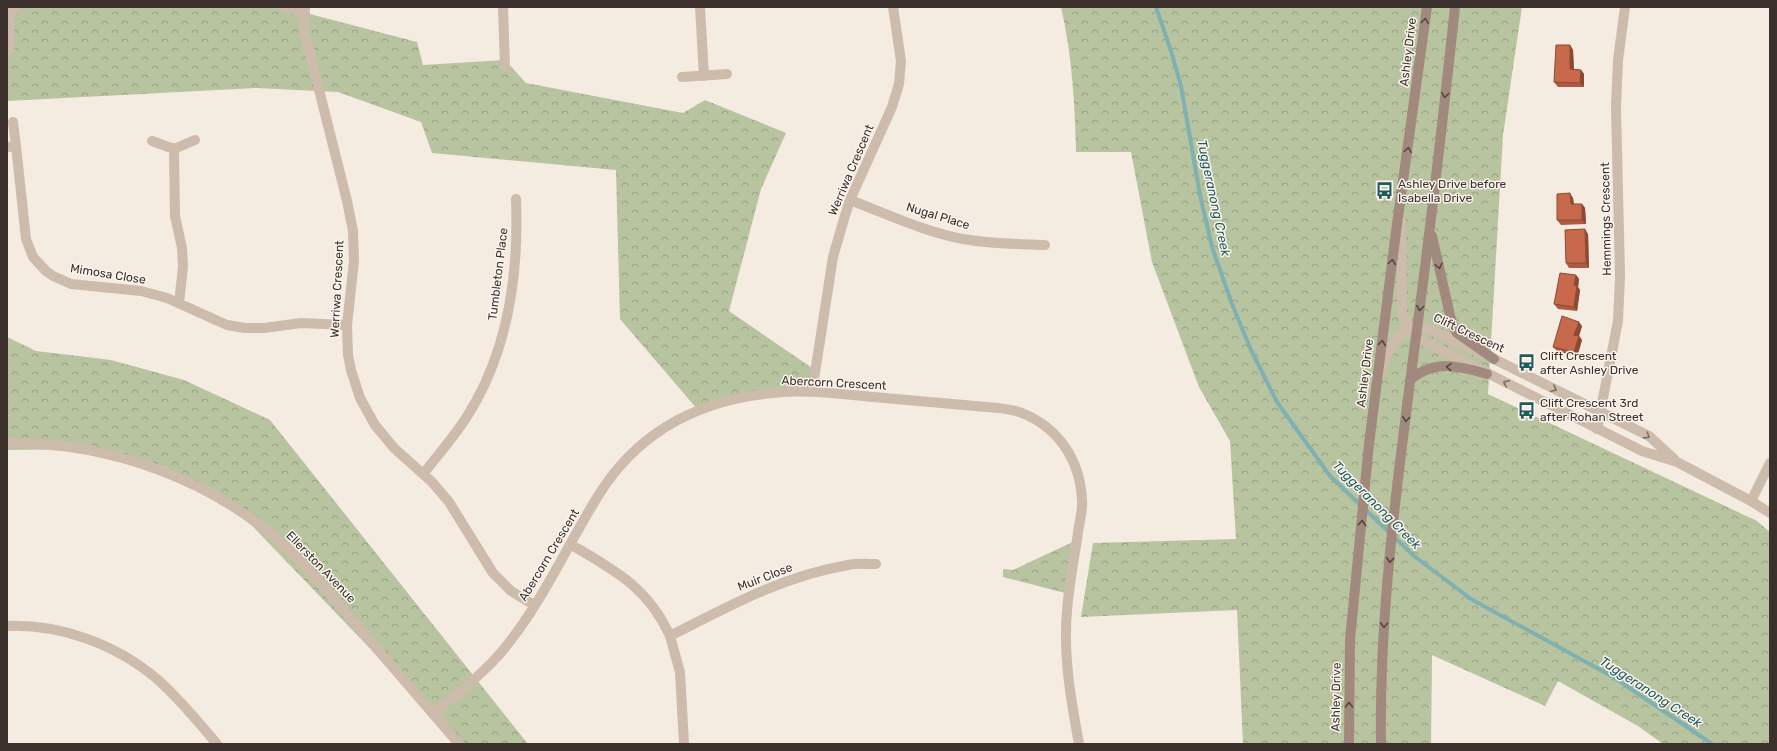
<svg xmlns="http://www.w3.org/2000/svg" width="1777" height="751" viewBox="0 0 1777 751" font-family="Rubik,sans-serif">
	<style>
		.forest { fill: url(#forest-crowns) }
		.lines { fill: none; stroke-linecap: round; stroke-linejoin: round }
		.stream { stroke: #7fb0b2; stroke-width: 4 }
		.minor { stroke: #cdbbac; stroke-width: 10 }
		.tertiary { stroke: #cdbbac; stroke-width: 10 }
		.secondary { stroke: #a18a7d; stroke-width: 10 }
		.wall { fill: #ac5a40 }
		.shaded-wall { fill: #8c4a34 }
		.building { fill: #c8694b; stroke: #8c4a34 }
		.oneway { stroke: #544640 }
		.oneway2 { stroke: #7d6f65 }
		.labels { text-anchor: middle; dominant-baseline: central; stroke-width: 3; stroke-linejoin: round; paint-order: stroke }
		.street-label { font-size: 12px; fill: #3b302b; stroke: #fbf5ee }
		.poi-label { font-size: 12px; fill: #3b302b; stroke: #fbf5ee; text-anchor: start }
		.water-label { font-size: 13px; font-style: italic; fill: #1f5a5e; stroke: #fbf5ee }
	</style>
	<defs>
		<pattern id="forest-crowns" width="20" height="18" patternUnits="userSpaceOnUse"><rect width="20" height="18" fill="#b8c4a0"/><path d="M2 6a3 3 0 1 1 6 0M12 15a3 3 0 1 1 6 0" fill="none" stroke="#97a083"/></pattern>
	</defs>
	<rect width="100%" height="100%" fill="#f4ebe1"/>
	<path class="forest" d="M7,7H283L417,42L423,65L505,60L526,83L683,113L705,100L786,133L761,189L729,311L815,370L812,392H788L698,410L620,319L616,170L432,153L421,122L338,92L256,88L7,101Z
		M1061,7H1522L1503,135L1488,394L1757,521L1770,532V744H1663L1638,726L1558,681L1545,706L1432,655L1431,744H1243L1237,610L1081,617L1093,543L1236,539L1230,441L1199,387L1152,262L1131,152H1076C1075,103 1072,55 1061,7Z
		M7,337L36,351L111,360L184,380L270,420L528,744H459L433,714L238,511L166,467L84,449L7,450Z
		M1077,540L1069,594L1003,577V569L1013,570Z"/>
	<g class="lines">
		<path class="stream" d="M1156,7L1171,51L1181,86L1200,195L1212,247L1232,304L1251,350L1277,402L1330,476L1414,556L1471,599L1615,678L1712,744"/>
		<path class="minor" d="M286,7L304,12
			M305,7L304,30L306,38L347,201L353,231L354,261L347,325L348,355L351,370L360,398L375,425L394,448L432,482L449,502L493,573L511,591L534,605
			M503,7L505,67
			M700,7L704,76
			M7,53L10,46L9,16L17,7
			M682,77L727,74
			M152,141L174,149
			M16,146L26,239L33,257L46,271L53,276L71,284L141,291L167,298L227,325L245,328H264L301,323L347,325
			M7,147L16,146L13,122
			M850,200C887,214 925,232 963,239C990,244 1018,244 1045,245
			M179,303L183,267L182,248L175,216L174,149L195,140
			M812,392L833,257L844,219L850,200L892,107L899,84L901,61L893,7
			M1597,429L1618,321L1620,276L1616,106L1618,60L1625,7
			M423,474C438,455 453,438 466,418C508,353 519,274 516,199
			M1751,501L1770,463
			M570,544C614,570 648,587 670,636C729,606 783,576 848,565C857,563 867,564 876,564
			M7,626C60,624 116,644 157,679C179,698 198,722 217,744
			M670,636L680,672L684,744
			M433,714C455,696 478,678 497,657C539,610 565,549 598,496C638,431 699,400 773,393C806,389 840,394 873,397C915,401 957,404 998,408C1006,409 1015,410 1022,413C1059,428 1080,460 1082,500C1083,511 1079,522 1078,533C1074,559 1069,585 1067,611C1063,656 1071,700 1079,744"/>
		<path class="tertiary" d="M1401,221L1402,314L1411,333L1416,337L1642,451L1677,462L1751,501L1770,513
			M1379,377C1388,355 1393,332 1417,324L1494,359L1649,436L1674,459
			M7,443C109,442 214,479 289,550C317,577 341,607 366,636C397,672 428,708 459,744"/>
		<path class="secondary" d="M1432,236L1452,324L1457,333L1494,359
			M1410,380C1434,359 1459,366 1487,374
			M1349,744L1350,640L1369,444L1397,224L1427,7
			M1381,744C1379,610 1398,476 1415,344C1430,232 1443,119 1455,7"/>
	</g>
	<path class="wall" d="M1570,45L1573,50L1574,69L1581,70L1584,74V87H1558L1554,82Z
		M1573,198L1574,204H1582L1585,208L1586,224L1561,225L1557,220Z
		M1588,234L1589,268H1569L1566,263Z
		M1576,275L1579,279L1578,287L1580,290L1577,311L1558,309L1554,304Z
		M1582,326L1579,336L1582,340L1577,357L1557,351L1553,347Z"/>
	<path class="shaded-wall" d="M1570,45L1573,50L1574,74L1570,69Z
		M1581,70L1584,74V87L1580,83Z
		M1570,193L1573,198L1574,209L1571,204Z
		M1582,204L1585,208L1586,224L1582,220Z
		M1585,229L1588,234L1589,268L1586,263Z
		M1576,275L1579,279L1578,287L1580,290L1577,311L1574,307V285Z
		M1579,322L1582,326L1579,336L1582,340L1577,357L1574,352V335Z"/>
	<path class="building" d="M1556,45H1570V69L1581,70L1580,83L1554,82Z
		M1570,193L1571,204H1582V220H1557V194Z
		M1585,229L1586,263H1566L1565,230Z
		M1560,273L1576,275L1574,285L1577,286L1574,307L1554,304Z
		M1562,316L1579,322L1574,335L1579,336L1574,352L1553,347Z"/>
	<defs><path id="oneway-chevron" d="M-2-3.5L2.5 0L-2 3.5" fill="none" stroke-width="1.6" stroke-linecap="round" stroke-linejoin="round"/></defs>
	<g class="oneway">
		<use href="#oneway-chevron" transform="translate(1425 21) rotate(-83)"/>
		<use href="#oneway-chevron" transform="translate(1445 95) rotate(97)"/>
		<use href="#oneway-chevron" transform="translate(1408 150) rotate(-82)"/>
		<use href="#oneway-chevron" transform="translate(1392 262) rotate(-83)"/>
		<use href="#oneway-chevron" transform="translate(1439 266) rotate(77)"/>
		<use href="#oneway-chevron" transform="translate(1420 308) rotate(97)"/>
		<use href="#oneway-chevron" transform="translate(1382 343) rotate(-83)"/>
		<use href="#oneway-chevron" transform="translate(1449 367) rotate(-179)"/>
		<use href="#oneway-chevron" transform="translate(1406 419) rotate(97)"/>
		<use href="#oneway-chevron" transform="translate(1362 523) rotate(-85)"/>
		<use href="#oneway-chevron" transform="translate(1390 560) rotate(96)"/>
		<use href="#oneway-chevron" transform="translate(1384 625) rotate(93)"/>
		<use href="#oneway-chevron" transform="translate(1349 705) rotate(-90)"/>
	</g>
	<g class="oneway2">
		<use href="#oneway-chevron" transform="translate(1506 383) rotate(-153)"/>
		<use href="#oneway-chevron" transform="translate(1554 389) rotate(27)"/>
		<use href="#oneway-chevron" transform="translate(1647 436) rotate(32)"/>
	</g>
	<defs>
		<symbol id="bus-bare" viewBox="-9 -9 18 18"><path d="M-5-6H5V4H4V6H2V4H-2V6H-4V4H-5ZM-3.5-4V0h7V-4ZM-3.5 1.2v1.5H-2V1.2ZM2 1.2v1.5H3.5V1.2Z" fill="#1f5a5e" stroke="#fbf5ee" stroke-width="2.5" paint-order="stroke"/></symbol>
	</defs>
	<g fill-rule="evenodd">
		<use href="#bus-bare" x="1372" y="178" width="25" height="25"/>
		<use href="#bus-bare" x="1514" y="350" width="25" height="25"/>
		<use href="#bus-bare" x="1514" y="398" width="25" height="25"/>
	</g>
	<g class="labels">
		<g class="street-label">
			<text transform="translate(1408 52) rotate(-83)">Ashley Drive</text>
			<text transform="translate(851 170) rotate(-67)">Werriwa Crescent</text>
			<text transform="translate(938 216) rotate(17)">Nugal Place</text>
			<text transform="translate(1606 219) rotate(-91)">Hemmings Crescent</text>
			<text transform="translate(108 274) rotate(9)">Mimosa Close</text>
			<text transform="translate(498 274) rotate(-83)">Tumbleton Place</text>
			<text transform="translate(337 289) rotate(-87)">Werriwa Crescent</text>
			<text transform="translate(1469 333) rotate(25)">Clift Crescent</text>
			<text transform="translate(1365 373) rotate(-83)">Ashley Drive</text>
			<text transform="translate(834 383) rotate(3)">Abercorn Crescent</text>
			<text transform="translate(549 555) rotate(-59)">Abercorn Crescent</text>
			<text transform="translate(321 567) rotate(46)">Ellerston Avenue</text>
			<text transform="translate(765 577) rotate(-21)">Muir Close</text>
			<text transform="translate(1336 697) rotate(-89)">Ashley Drive</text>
		</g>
		<g class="poi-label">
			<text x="1398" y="184">Ashley Drive before<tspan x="1398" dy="14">Isabella Drive</tspan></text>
			<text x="1540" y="356">Clift Crescent<tspan x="1540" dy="14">after Ashley Drive</tspan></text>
			<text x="1540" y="403">Clift Crescent 3rd<tspan x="1540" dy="14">after Rohan Street</tspan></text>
		</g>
		<g class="water-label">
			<text transform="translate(1214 198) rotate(78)">Tuggeranong Creek</text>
			<text transform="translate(1377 505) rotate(45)">Tuggeranong Creek</text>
			<text transform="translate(1651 692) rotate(33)">Tuggeranong Creek</text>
		</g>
	</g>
	<rect width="1777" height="751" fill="none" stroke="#3b302b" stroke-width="16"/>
</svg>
